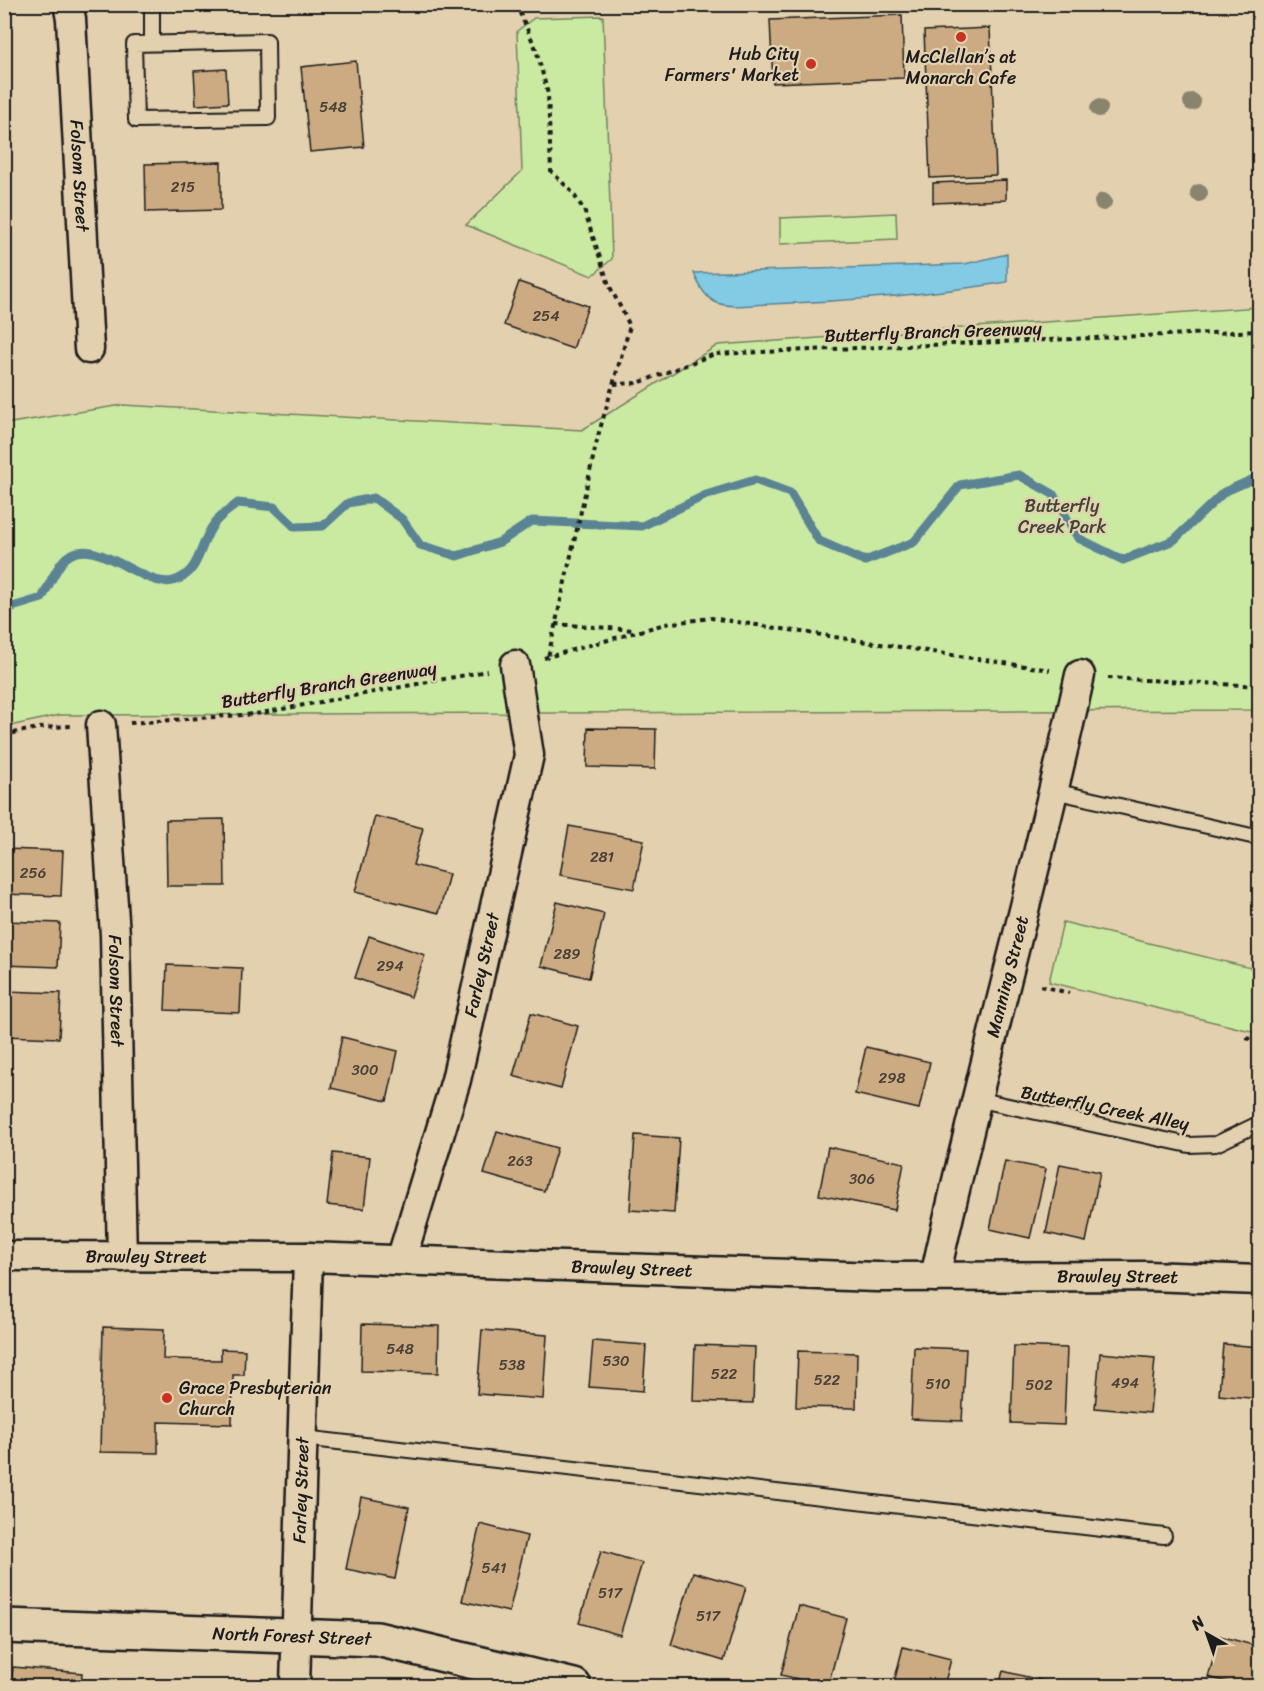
<svg xmlns="http://www.w3.org/2000/svg" width="1264" height="1691" viewBox="0 0 1264 1691" font-family="Sriracha,sans-serif">
	<style>
		.green { fill: #cae9a1; stroke: #73825e; stroke-width: 1.5 }
		.water { fill: #83cae4; stroke: #5a8494; stroke-width: 1.5 }
		.lines { fill: none; stroke-linecap: round; stroke-linejoin: round }
		.stream { stroke: #5a8494; stroke-width: 9 }
		.building { fill: #ccab83; stroke: #1c1c1c; stroke-width: 1.5 }
		.lane-casing { stroke: #1c1c1c; stroke-width: 18 }
		.street-casing { stroke: #1c1c1c; stroke-width: 33 }
		.secondary-casing { stroke: #1c1c1c; stroke-width: 38 }
		.path { stroke: #1c1c1c; stroke-width: 4; stroke-dasharray: 4.5 4.5; stroke-linecap: butt }
		.lane { stroke: #e3d0ae; stroke-width: 14 }
		.street { stroke: #e3d0ae; stroke-width: 28 }
		.secondary { stroke: #e3d0ae; stroke-width: 33 }
		.tree { fill: #89846d }
		.poi-dot { fill: #c8321e; stroke: #e3d0ae; stroke-width: 2 }
		.labels { text-anchor: middle; dominant-baseline: central; stroke-width: 4.5; stroke-linejoin: round; paint-order: stroke }
		.number-label { font-size: 15px; fill: #484036 }
		.poi-label { font-size: 18px; fill: #1c1c1c; stroke: #e3d0ae; text-anchor: end }
		.street-label { font-size: 18px; fill: #1c1c1c; stroke: #e3d0ae }
		.park-label { font-size: 18px; fill: #3f4537; stroke: #e3d0ae }
	</style>
	<rect width="100%" height="100%" fill="#e3d0ae"/>
	<filter id="ink" filterUnits="userSpaceOnUse"><feTurbulence type="fractalNoise" baseFrequency=".0167" numOctaves="2"/><feDisplacementMap in="SourceGraphic" scale="12" xChannelSelector="R" yChannelSelector="G"/><feConvolveMatrix kernelMatrix="1 2 1 2 8 2 1 2 1" color-interpolation-filters="sRGB"/></filter>
	<g filter="url(#ink)">
		<path class="green" d="M603,16L612,259L592,276L466,225L522,171L517,31L534,18Z
			M896,213L897,239L780,244V218Z
			M1259,307V710L60,715L5,727V424L122,405L582,430L718,345Z
			M1063,922L1259,970V1033L1049,982Z"/>
		<path class="water" d="M1007,254V282C927,295 850,301 770,304C755,304 729,309 715,302C704,296 698,284 694,273L965,264Z"/>
		<g class="lines">
			<path class="stream" d="M4,607L9,608L42,598C48,587 54,573 62,562C90,527 143,590 173,581C201,574 199,543 214,524C219,516 231,509 238,503L274,507L295,527L323,526L348,503L374,498L402,519L420,545L457,556L500,542L532,521L642,526L706,495L755,480L790,493L819,541L865,561L914,542L960,485L1019,475L1053,494L1078,538L1123,560L1174,540L1224,492L1260,476"/>
		</g>
		<path class="building" d="M902,15L904,78L773,83L770,20Z
			M990,28L996,175L930,178L924,31Z
			M356,61L364,147L310,152L301,67Z
			M226,69L228,103L196,105L194,71Z
			M221,162V210L146,212L145,164Z
			M1006,180V200L933,203V183Z
			M519,282L588,306L573,349L504,325Z
			M588,728L656,729L655,769L587,767Z
			M375,816L423,828L413,865L449,874L439,913L355,892Z
			M224,819L225,886H167L166,820Z
			M569,826L644,840L634,889L560,875Z
			M4,849L63,851L61,896L4,894Z
			M557,902L604,914L589,978L541,966Z
			M4,921L60,923L58,967L4,965Z
			M369,936L425,955L411,997L355,978Z
			M167,965L242,968L240,1013L165,1010Z
			M4,991L61,993L59,1038L4,1036Z
			M531,1013L578,1026L561,1089L513,1076Z
			M342,1037L398,1051L387,1101L331,1088Z
			M866,1047L930,1062L919,1109L855,1094Z
			M497,1131L557,1148L544,1191L484,1174Z
			M635,1135L679,1138L674,1213L630,1210Z
			M828,1147L904,1163L895,1210L819,1195Z
			M333,1153L370,1157L364,1209L327,1205Z
			M1005,1161L1046,1169L1030,1238L990,1229Z
			M1060,1164L1100,1172L1086,1242L1046,1233Z
			M4,1182L7,1218H4Z
			M362,1324L439,1326L438,1373L361,1371Z
			M103,1327L164,1329L163,1359L221,1360V1349L245,1350L244,1375H233L232,1424L158,1422V1453L100,1452Z
			M482,1330L547,1335L543,1399L477,1394Z
			M593,1341L646,1345L643,1391L589,1387Z
			M1223,1344L1260,1347V1399L1219,1395Z
			M695,1345L755,1347L753,1403L693,1401Z
			M1014,1346L1067,1348L1064,1425L1011,1423Z
			M914,1347L966,1349L962,1421L911,1419Z
			M798,1351L857,1353L856,1408L796,1407Z
			M1100,1353L1155,1358L1150,1413L1095,1408Z
			M361,1497L409,1507L395,1579L346,1569Z
			M480,1524L527,1536L509,1612L462,1601Z
			M601,1551L642,1563L620,1635L579,1623Z
			M693,1572L746,1587L724,1661L671,1645Z
			M799,1606L846,1618L828,1686L781,1675Z
			M1220,1636L1260,1647V1686H1242L1208,1677Z
			M903,1647L951,1659L944,1686H893Z
			M13,1667L82,1673L81,1686H11Z
			M1003,1671L1060,1685L1059,1686H999Z"/>
		<g class="lines">
			<defs>
				<path id="lane" d="M152,4V43
					M267,41L268,118L136,120L134,44Z
					M1054,791L1260,838
					M976,1099L1189,1145L1216,1144L1260,1123
					M303,1438L1164,1536"/>
				<g id="street">
					<path id="s1" d="M68,4L71,19L89,349"/>
					<path id="s2" d="M101,725L115,935L122,1257"/>
					<path id="s3" d="M4,1256L308,1257L877,1277L1147,1276L1260,1280"/>
					<path id="s4" d="M401,1260L456,1080L529,755L515,665"/>
					<path id="s5" d="M935,1277C979,1075 1036,877 1080,675"/>
					<path id="s6" d="M295,1686L308,1257"/>
				</g>
				<g id="secondary">
					<path id="s7" d="M4,1626L377,1639L574,1686"/>
				</g>
			</defs>
			<use href="#lane" class="lane-casing"/>
			<use href="#street" class="street-casing"/>
			<use href="#secondary" class="secondary-casing"/>
			<path class="path" d="M516,4L536,49L548,94L551,171L572,192L584,210L609,285L630,326L598,436L548,657
				M614,384L638,383L715,354L1260,331
				M555,624L635,630
				M544,658L665,624L711,618L1050,670
				M1108,678L1260,686
				M130,723L256,714L487,671
				M4,735L38,728L72,726
				M1041,986L1069,993
				M1246,1038L1260,1041"/>
			<use href="#lane" class="lane"/>
			<use href="#street" class="street"/>
			<use href="#secondary" class="secondary"/>
		</g>
		<g class="tree">
			<circle cx="1192" cy="102" r="9"/>
			<circle cx="1099" cy="108" r="9"/>
			<circle cx="1199" cy="193" r="9"/>
			<circle cx="1103" cy="202" r="9"/>
		</g>
	</g>
	<g class="poi-dot">
		<circle cx="961" cy="37" r="6"/>
		<circle cx="811" cy="64" r="6"/>
		<circle cx="167" cy="1398" r="6"/>
	</g>
	<g class="labels">
		<g class="number-label">
			<text x="333" y="107">548</text>
			<text x="183" y="187">215</text>
			<text x="546" y="316">254</text>
			<text x="602" y="857">281</text>
			<text x="33" y="873">256</text>
			<text x="567" y="954">289</text>
			<text x="390" y="966">294</text>
			<text x="365" y="1070">300</text>
			<text x="892" y="1078">298</text>
			<text x="520" y="1161">263</text>
			<text x="862" y="1179">306</text>
			<text x="400" y="1349">548</text>
			<text x="616" y="1361">530</text>
			<text x="512" y="1365">538</text>
			<text x="724" y="1374">522</text>
			<text x="827" y="1380">522</text>
			<text x="1125" y="1383">494</text>
			<text x="938" y="1384">510</text>
			<text x="1039" y="1385">502</text>
			<text x="494" y="1568">541</text>
			<text x="610" y="1593">517</text>
			<text x="708" y="1616">517</text>
		</g>
		<g class="poi-label">
			<text x="799" y="54">Hub City<tspan x="799" dy="21">Farmers' Market</tspan></text>
			<text x="961" y="57" text-anchor="middle">McClellan’s at<tspan x="961" dy="21">Monarch Cafe</tspan></text>
			<text x="179" y="1388" text-anchor="start">Grace Presbyterian<tspan x="179" dy="21">Church</tspan></text>
		</g>
		<g class="street-label">
			<text stroke="none"><textPath href="#s1" startOffset="172">Folsom Street</textPath></text>
			<text transform="translate(933 332) rotate(-2)">Butterfly Branch Greenway</text>
			<text transform="translate(329 685) rotate(-9)">Butterfly Branch Greenway</text>
			<text stroke="none"><textPath href="#s4" startOffset="306">Farley Street</textPath></text>
			<text stroke="none"><textPath href="#s5" startOffset="309">Manning Street</textPath></text>
			<text stroke="none"><textPath href="#s2" startOffset="266">Folsom Street</textPath></text>
			<text transform="translate(1105 1108) rotate(11)">Butterfly Creek Alley</text>
			<text stroke="none"><textPath href="#s3" startOffset="142">Brawley Street</textPath></text>
			<text stroke="none"><textPath href="#s3" startOffset="628">Brawley Street</textPath></text>
			<text stroke="none"><textPath href="#s3" startOffset="1114">Brawley Street</textPath></text>
			<text stroke="none"><textPath href="#s6" startOffset="196">Farley Street</textPath></text>
			<text stroke="none"><textPath href="#s7" startOffset="288">North Forest Street</textPath></text>
		</g>
		<g class="park-label">
			<text x="1062" y="506">Butterfly<tspan x="1062" dy="21">Creek Park</tspan></text>
		</g>
	</g>
	<rect width="1264" height="1691" fill="none" stroke="#e3d0ae" stroke-width="24"/>
	<rect x="12" y="12" width="1240" height="1667" fill="none" stroke="#1c1c1c" stroke-width="2" filter="url(#ink)"/>
	<g transform="translate(1207 1634) rotate(320)" stroke="#e3d0ae" stroke-width="4.5" paint-order="stroke">
	<path d="M0-4.5L10 22L0 15L-10 22Z" fill="#1c1c1c"/>
	<text y="-9" font-size="16" font-weight="bold" text-anchor="middle" fill="#1c1c1c">N</text>
	</g>
</svg>
